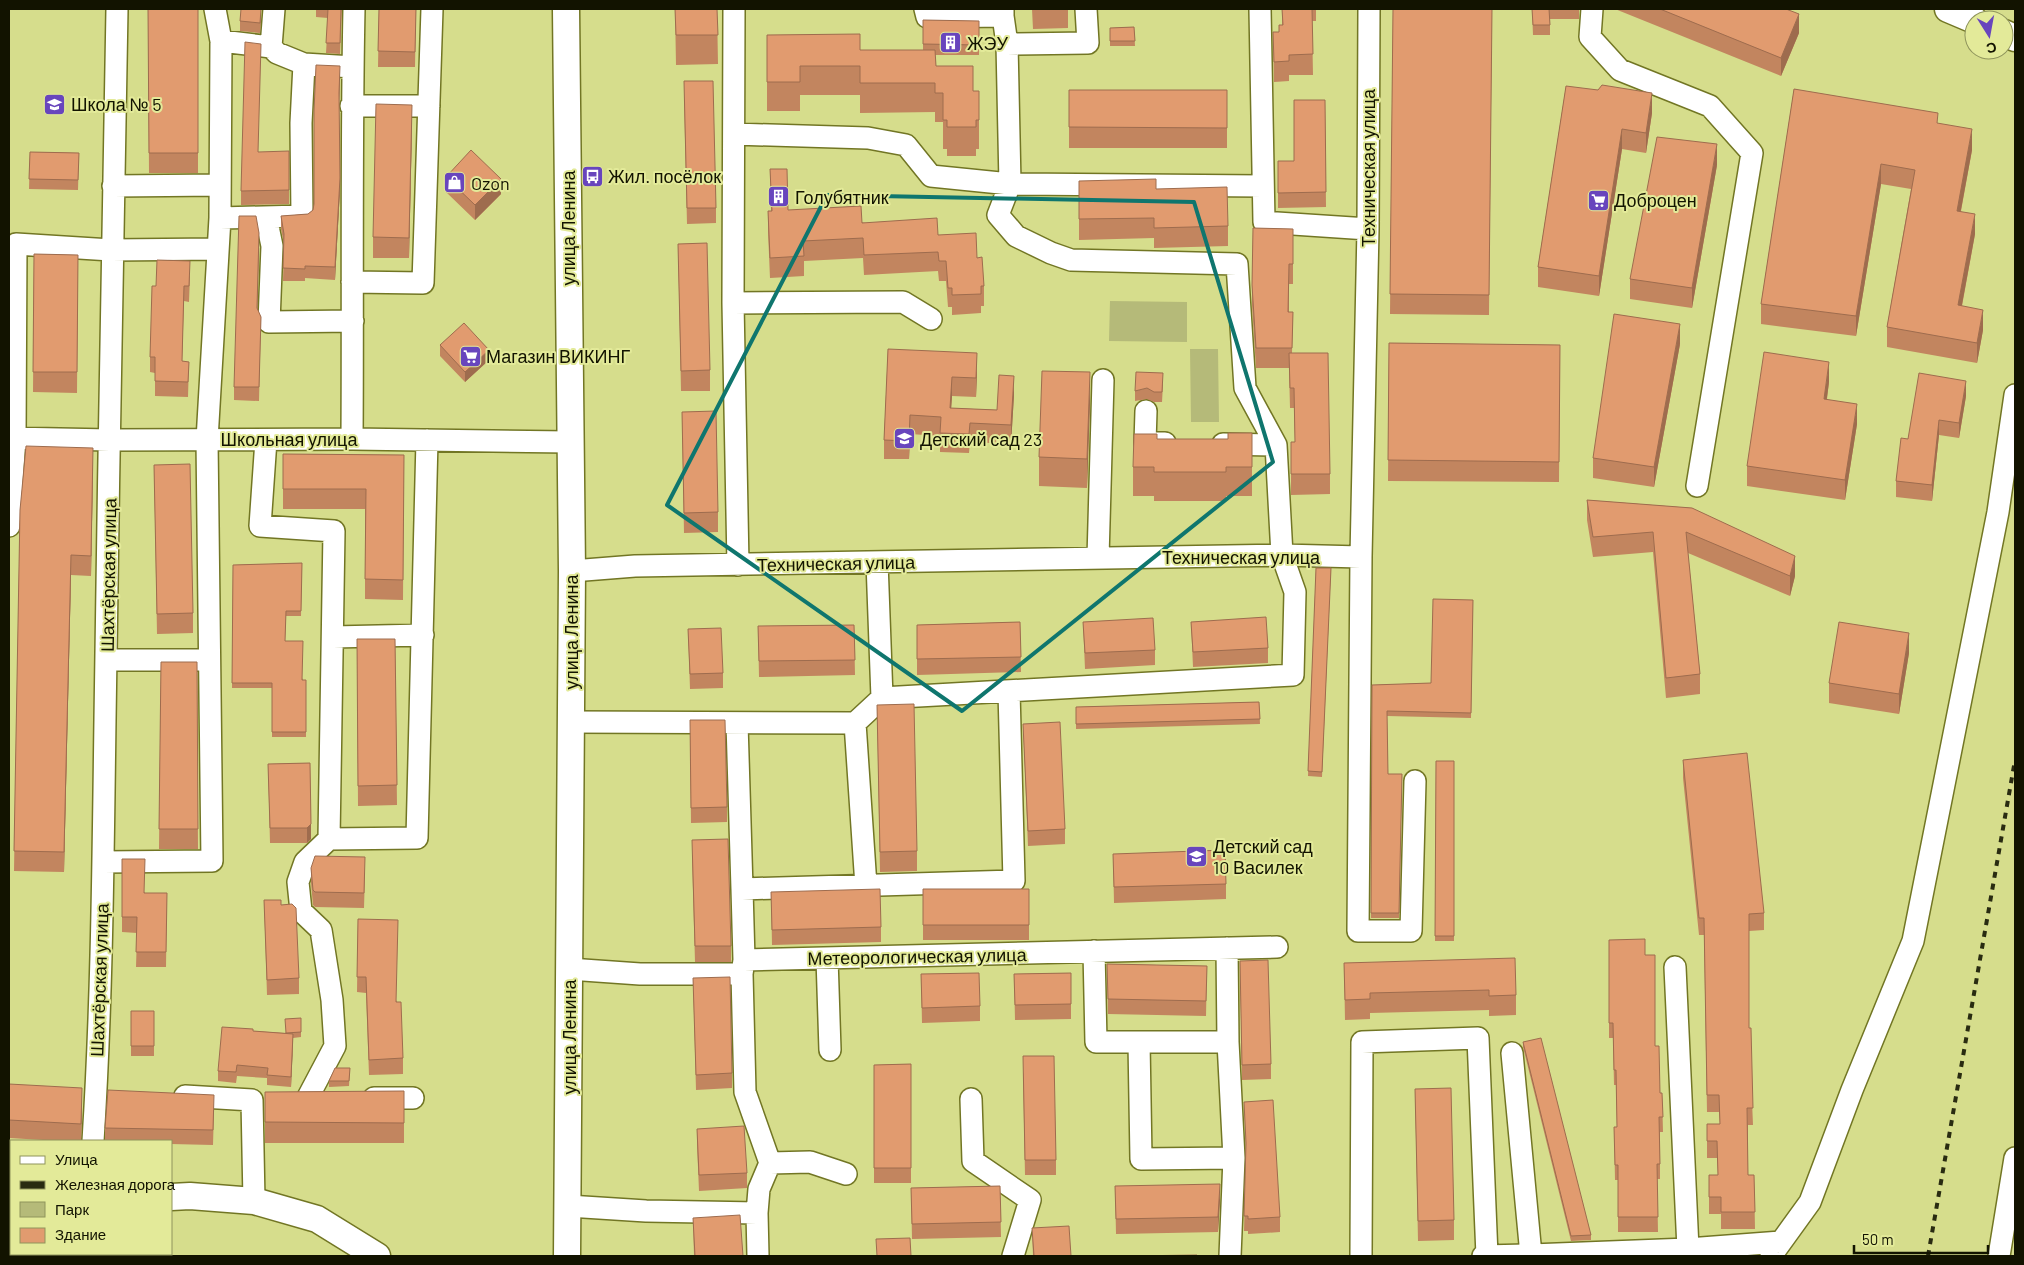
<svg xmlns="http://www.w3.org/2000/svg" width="2024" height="1265" viewBox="0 0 2024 1265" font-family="Barlow,sans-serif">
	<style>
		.green { fill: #b5ba79 }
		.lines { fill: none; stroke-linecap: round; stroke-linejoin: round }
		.minor-casing { stroke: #727624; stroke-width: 24 }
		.major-casing { stroke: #727624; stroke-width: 29 }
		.minor { stroke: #fff; stroke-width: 21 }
		.major { stroke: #fff; stroke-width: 26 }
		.rail { stroke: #292b11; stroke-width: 4; stroke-dasharray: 6 6; stroke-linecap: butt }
		.wall { fill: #c2855f }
		.shaded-wall { fill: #9e6c4e }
		.building { fill: #e19b6f; stroke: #9e6c4e }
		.marked { fill: none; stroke: #0f766e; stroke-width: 4; stroke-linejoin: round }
		.labels { text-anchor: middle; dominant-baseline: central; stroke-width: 4; stroke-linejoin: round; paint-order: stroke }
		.poi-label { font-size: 18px; fill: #121300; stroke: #e3ea99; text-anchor: start }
		.street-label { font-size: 18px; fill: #121300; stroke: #e3ea99 }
	</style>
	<rect width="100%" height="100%" fill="#d6dd8c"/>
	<path class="green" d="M1110,301L1187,302V342L1109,341Z
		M1190,349H1218L1219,422H1191Z"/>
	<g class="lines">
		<defs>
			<path id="minor" d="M734,9L733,303L738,565
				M925,9L927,17L1003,16V9
				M1260,9L1264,222L1368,229
				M1592,9L1590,37L1620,70L1710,106L1752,153L1697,486
				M221,41L271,47L277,53L304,64L353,67
				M1007,44L1088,43L1086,9
				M271,47L274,9
				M351,106H429
				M734,134L868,138L906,145L931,176L1010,184L1263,186
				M113,186L220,185
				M266,217L272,246L269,322L353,321
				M220,218L302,216L301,123L304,64
				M352,282L423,283L432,9
				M733,303L903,302L931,319
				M1146,411L1145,443H1165
				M9,438L110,440L352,439L569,442
				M352,439C353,295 351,152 354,9
				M266,440L260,526L334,531L329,839L417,838L427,440
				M1223,444L1276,445
				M9,526L15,438L16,244L111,250L218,249
				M1361,557L1358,931H1411L1415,781
				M1098,558L1103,380
				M877,562L882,698L1293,675L1295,592L1282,555L1276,445L1245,388L1237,264L1071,260L1051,253L1016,236L998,215L1010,184L1007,44L1003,16
				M572,571L635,566L1282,555L1361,557L1368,229L1369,9
				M333,637L423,635
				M106,660H209
				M571,722L855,723L882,698
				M737,723L742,889L1014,881L1009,691
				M855,723L866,886
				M103,862L212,861L207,440L220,218L221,41L215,9
				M742,889L744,960
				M1227,948L1228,1042
				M1094,951L1096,1042H1228L1234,1158L1230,1256
				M827,958L830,1050
				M569,969L640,974H742L744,960L1277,947
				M742,974L745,1092L770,1163
				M1139,1042L1141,1159L1234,1158
				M185,1096L252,1100L254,1201
				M374,1098H413
				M307,1099L335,1046L332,1000L321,930L301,911L298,882L305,862L329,839
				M971,1099L973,1161L1030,1200L1013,1256
				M93,1141C102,1001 103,860 105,720C109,483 111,246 117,9
				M568,1206L646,1211L757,1213L759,1189L770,1163L810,1162L846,1174
				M757,1213L758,1256
				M1688,1249L1781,1242
				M1531,1255L1688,1249L1675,967
				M1361,1256L1362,1042L1478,1038L1487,1256
				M1483,1256L1531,1255L1512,1053
				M1771,1256L1810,1202L1852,1090L1913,941L1998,512L2015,395
				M1999,1256L2015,1158"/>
			<path id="major" d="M566,9L572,571L567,1256
				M1948,9L1974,20
				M2004,33L2015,38
				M171,1197L190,1196L254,1201L317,1219L377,1256
				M9,1208H11"/>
		</defs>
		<use href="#minor" class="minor-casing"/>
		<use href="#major" class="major-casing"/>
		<use href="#minor" class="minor"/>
		<use href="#major" class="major"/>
		<path class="rail" d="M1928,1256L2015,760"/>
	</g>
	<path class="wall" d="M148,9H198V173H149Z
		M316,9H342L340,54L326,53L328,18L316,17Z
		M379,9H416L415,67H378Z
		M675,9H717L718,64L676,65Z
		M1032,9H1068V28L1033,29Z
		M1282,9H1316V21H1312L1313,75H1289V81L1274,82L1273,32H1279L1282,25Z
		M1393,9H1492L1489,315L1390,314Z
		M1532,9H1579V19H1550V35H1533Z
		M1615,9H1786L1799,33L1781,76Z
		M261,15L260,33L240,31V21Z
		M923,20L979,21V55H935L936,66L973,91H979V149H976V156H947V149H943V122H935V112L860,113V95H800V111H767V35L860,50H923Z
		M1134,27L1135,46H1110V28Z
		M340,79L339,103L340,190L335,280L305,278V281H283L284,244L281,229V216L308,214L313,210Z
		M1566,86L1652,113L1646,153L1622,149L1599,296L1538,287V267Z
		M1794,89L1938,124L1972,150L1961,211L1975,234L1962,306L1983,330L1977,363L1887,347V327L1911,189L1881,184L1856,336L1761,324V304Z
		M1069,90H1227V148H1069Z
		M684,97L716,208V223L687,224Z
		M1325,100L1326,207L1278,208V161H1294Z
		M412,125L409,258H373V237Z
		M289,151V204L241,205V191Z
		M30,152L79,153L78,190L29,189Z
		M1717,165L1692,308L1630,299V279Z
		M770,169L788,210L938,235L977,258L984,286V306H981V313L952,315V307H948L946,281H939L938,271L864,275L863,258L804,261V276L770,278L768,231V211H771Z
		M446,177L501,194L475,220L446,192Z
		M1079,181L1228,226V246L1154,248V238L1079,240Z
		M1253,228L1293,229V284H1289V312H1293L1292,353L1330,474V494L1291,495V442H1295L1294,408H1290L1289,368H1256L1252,305Z
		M678,244L710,370V391H681Z
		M259,247L257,309L261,317L259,401L234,400V387Z
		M34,254L78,255L77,393L33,392Z
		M190,276L189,302L184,301L182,361L189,362L188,397L155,396V373L150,372V357L156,286Z
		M1389,343L1560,345L1559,482L1388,481Z
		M1680,344L1654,487L1593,478V458Z
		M440,345L489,360L465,382L440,356Z
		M888,349L977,372L976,397L952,396L951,408L997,410L1014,395L1011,444L970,442L969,453L940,452V436L910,434L909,459H884V440Z
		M1829,382L1827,399L1857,424L1845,500L1747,486V466Z
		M1163,384L1162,402H1154L1147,399L1135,401V391Z
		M1966,396L1959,438L1939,435L1932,501L1896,497V481L1908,439Z
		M1090,402L1087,488L1039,486V457Z
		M682,412L718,512V532L684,533Z
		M1252,433V496H1226V501H1154V496H1133V467L1157,439H1228Z
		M283,454L404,455L403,600L365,599V509H283Z
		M154,465L193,613V633L157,634Z
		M93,468L91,576L71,575L64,872L14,871L20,510Z
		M1587,500L1692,508L1795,576L1790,596L1688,553L1700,674V694L1666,698L1653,552L1593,557L1587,520Z
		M302,563L301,616H286L285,641L303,680H306V737H272V688H232L233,565Z
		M1316,568H1331L1322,777L1308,776Z
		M1473,600L1471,718L1387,716L1388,774H1402L1399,918H1371L1372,685L1431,683Z
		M1020,622L1021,672L917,675V625Z
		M1083,622L1155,650V665L1085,669Z
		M1191,622L1268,648V663L1193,667Z
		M854,625L855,675L759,677L758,626Z
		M688,629L723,673V688L690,689Z
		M357,639H395L397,805L358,806Z
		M1909,653L1899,714L1829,703V683Z
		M161,662H197L198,849H159Z
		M1259,702L1260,724L1076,729V707Z
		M877,705L917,851V871L880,872Z
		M1023,724L1065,829V844L1028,846Z
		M690,735L727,807V822L691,823Z
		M1683,760L1764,913V930L1749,931V1028L1753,1125H1748V1175H1754L1755,1229H1721V1214H1709V1175H1718L1717,1158H1707V1124H1720L1719,1112H1707L1704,935H1699L1683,778Z
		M1436,761H1454V941H1435Z
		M310,763L311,839L307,843H270L268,764Z
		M1113,854L1226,884V899L1114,903Z
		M692,855L731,946V962H695Z
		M122,859L145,893H167L166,967H136L137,933L122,932Z
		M311,868L365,873L364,908L315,907L313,905L311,883Z
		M923,889H1029V940H923Z
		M771,892L881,927V942L772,945Z
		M264,900L281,905L299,978V994L267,995Z
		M358,919L397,1002L403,1058V1074L369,1075L366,993L357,992Z
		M1609,940L1645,955L1660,1093H1662L1663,1132H1660V1179H1657L1658,1232H1618V1180H1615L1614,1127H1617L1616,1085H1614L1613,1038H1609Z
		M1240,961L1271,1064V1079L1242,1080Z
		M1344,963L1516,995V1015L1489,1016V1010L1370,1013V1019L1345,1020Z
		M1107,964L1207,966L1206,1016L1108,1014Z
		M1071,973V1019L1015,1020L1014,974Z
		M921,974L980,1006V1021L922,1023Z
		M693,978L732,1073V1088L696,1090Z
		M131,1011H154V1056H131Z
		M301,1018V1037L293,1038L291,1087L267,1085V1078L237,1076L236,1083L218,1081V1071L253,1031L285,1033Z
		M1523,1042L1591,1235V1240L1571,1241L1523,1047Z
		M911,1064V1183H874V1065Z
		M350,1068L349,1086L329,1087V1081Z
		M1023,1072L1056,1160V1175H1025Z
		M9,1084L82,1107L81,1141H60L9,1138Z
		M1415,1089L1454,1220V1240L1418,1241Z
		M404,1091V1143H265V1092Z
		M1244,1102L1280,1217V1232L1248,1234V1231H1244L1246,1152Z
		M214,1110L213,1145L171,1144V1141H105V1128Z
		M697,1129L747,1173V1188L699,1191L697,1144Z
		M1000,1186L1001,1237L912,1239L911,1188Z
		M1115,1186L1220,1199L1218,1232L1116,1234Z
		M693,1218L743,1256H694Z
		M1032,1228L1071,1256H1033Z"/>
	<path class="shaded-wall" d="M261,9V15L260,33V23Z
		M1799,14V33L1781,76V58Z
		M340,66V79L339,106V93Z
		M1652,93V113L1646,153V133Z
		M412,105V125L409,258V238Z
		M1622,129V149L1599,296V276Z
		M1972,129V150L1957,231V211Z
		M1717,144V165L1692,308V288Z
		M1881,164V184L1856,336V316Z
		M340,178V190L335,280V267Z
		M501,179V194L475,220V205Z
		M1975,214V234L1958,326V305Z
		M259,233V247L257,322V308Z
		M1983,310V330L1977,363V343Z
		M1680,324V344L1654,487V467Z
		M489,350V360L465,382V372Z
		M977,353V372L976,397V378Z
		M1829,362V382L1824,419V399Z
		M1090,372V402L1087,488V459Z
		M1014,376V395L1011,444V425Z
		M952,377V396L950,427V408Z
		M1966,381V396L1959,438V423Z
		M1857,404V424L1845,500V480Z
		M910,415V434L909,459V441Z
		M1939,420V435L1932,501V485Z
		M93,448V468L91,576V556Z
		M71,555V575L64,872V852Z
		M1795,556V576L1790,596V576Z
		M1909,633V653L1899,714V694Z
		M311,824V839L307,843V828Z
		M293,1034V1044L291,1087V1077Z
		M82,1088V1107L81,1141V1124Z
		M1220,1184V1199L1218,1232V1217Z"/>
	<path class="building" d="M148,9H198V153H149Z
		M241,9H261L260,23L240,21Z
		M328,9H341L340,43H326Z
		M379,9H416L415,52L378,51Z
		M675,9H717L718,35H676Z
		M1282,9H1312L1313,54L1289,55V61L1274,62L1273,32H1279V25H1283Z
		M1393,9H1492L1489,295L1390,294Z
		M1532,9H1579H1549L1550,25H1533Z
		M1660,9H1786L1799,14L1781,58Z
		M923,20L979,21V45L923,44Z
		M1134,27L1135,41H1110V28Z
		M860,34V50H935L936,66H973V91H979V120H976V127H947V120H943V93H935V83H860V66H800V82H767V35Z
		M245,42L261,44L258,152L289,151V190L241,191Z
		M316,65L340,66L339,93L340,178L335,267L305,266V269L283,268L284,234L281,216L308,214L313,210L314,204V111Z
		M684,81H713L716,208H687Z
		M1602,85L1652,93L1646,133L1622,129L1599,276L1538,267L1566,86L1598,90Z
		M1794,89L1938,113L1937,123L1972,129L1957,211L1975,214L1958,305L1983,310L1977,343L1887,327L1915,170L1881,164L1856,316L1761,304Z
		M1069,90H1227V128L1069,127Z
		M1294,100H1325L1326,192L1278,193V161H1294Z
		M376,104L412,105L409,238L373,237Z
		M1657,137L1717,144L1692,288L1630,279Z
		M471,150L501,179L475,205L446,177Z
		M30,152L79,153L78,180L29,179Z
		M770,169H787L788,210L861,206L862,223L937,218L938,235L976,233L977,258L982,257L984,286H981V294L952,295V288H948L946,261H939L938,252L864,255L863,238L803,241L804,256L770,258L768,211H772Z
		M1156,179V189L1227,187L1228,226L1154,228V218L1079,219V181Z
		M239,216H256L259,233L257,308L261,317L259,387H234Z
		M1253,228L1293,229V264H1289L1288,312H1293L1292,348H1256L1252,285Z
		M707,243L710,370L681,371L678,244Z
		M34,254L78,255L77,372H33Z
		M157,260L190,261L189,286H184L182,361L189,362L188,382L155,381V357H150L152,286H156Z
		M1614,314L1680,324L1654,467L1593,458Z
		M464,323L489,350L465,372L440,345Z
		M1389,343L1560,345L1559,462L1388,460Z
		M888,349L977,353L976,378L952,377L950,408L997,410L999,375L1014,376L1011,425L970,423L969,434L940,433L941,417L910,415L909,441L884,440Z
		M1764,352L1829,362L1824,399L1857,404L1845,480L1747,466Z
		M1289,353H1328L1330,474H1291V442H1295L1294,388H1290Z
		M1042,371L1090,372L1087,459L1039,457Z
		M1136,372L1163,373L1162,392H1154L1147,388L1135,391Z
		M1919,373L1966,381L1959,423L1939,420L1932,485L1896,481L1901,438L1908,439Z
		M716,411L718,512L684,513L682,412Z
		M1228,433H1252V467H1226V472H1154V467H1133L1134,434H1157V439H1228Z
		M26,446L93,448L91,556L71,555L64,852L14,851L20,510Z
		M283,454L404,455L403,580L365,579L366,489H283Z
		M190,464L193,613L157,614L154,465Z
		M1587,500L1692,508L1795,556L1790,576L1686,532L1700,674L1666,678L1653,532L1593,537Z
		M302,563L301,611H286L285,641H303L302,680H306V732H272V683H232L233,565Z
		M1316,568H1331L1322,772L1308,771Z
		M1433,599L1473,600L1471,713L1387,711L1388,774H1402L1399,913H1371L1372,685L1431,683Z
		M1266,617L1268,648L1193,652L1191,622Z
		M1153,618L1155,650L1085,653L1083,622Z
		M1020,622L1021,657L917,659V625Z
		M1839,622L1909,633L1899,694L1829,683Z
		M854,625L855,660L759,661L758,626Z
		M721,628L723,673L690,674L688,629Z
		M357,639H395L397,785L358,786Z
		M161,662H197L198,829H159Z
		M1259,702L1260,719L1076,724V707Z
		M914,704L917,851L880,852L877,705Z
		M690,720H725L727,807L691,808Z
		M1060,722L1065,829L1028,831L1023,724Z
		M1747,753L1764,913L1749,914V1028H1751L1753,1108H1747L1748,1175H1754L1755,1212H1721V1197H1709V1175H1718L1717,1141H1707V1124H1720L1719,1095H1707L1704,918H1699L1683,760Z
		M1436,761H1454V936H1435Z
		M310,763L311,824L307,828H270L268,764Z
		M728,839L731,946H695L692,840Z
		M1225,850L1226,884L1114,887L1113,854Z
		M315,856L365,857L364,893L315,892L313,890L311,868Z
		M122,859H145L144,893H167L166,952H136L137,917H122Z
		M880,889L881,927L772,930L771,892Z
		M923,889H1029V925H923Z
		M264,900H281V905L292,904L296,908L299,978L267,980Z
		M358,919L398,920L396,1002H401L403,1058L369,1060L366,977H357Z
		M1645,939V955H1655V1046H1659L1660,1093H1662L1663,1117H1659L1660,1164H1657L1658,1217H1618V1165H1615L1614,1127H1617L1616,1070H1614L1613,1023H1609V940Z
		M1515,958L1516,995L1489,996V990L1370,993V999L1345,1000L1344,963Z
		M1268,960L1271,1064L1242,1065L1240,961Z
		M1107,964L1207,966L1206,1001L1108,999Z
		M979,973L980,1006L922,1008L921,974Z
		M1071,973V1004L1015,1005L1014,974Z
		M730,977L732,1073L696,1075L693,978Z
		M131,1011H154V1046H131Z
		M301,1018V1032L286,1033L285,1019Z
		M222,1027L253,1029V1031L293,1034L291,1077L267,1075L268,1068L237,1065L236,1072L218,1071Z
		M1541,1038L1591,1235L1571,1236L1523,1042Z
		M1023,1056H1054L1056,1160H1025Z
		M911,1064V1168H874V1065Z
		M335,1068H350L349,1081H329Z
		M9,1084L82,1088L81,1124L9,1120Z
		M1451,1088L1454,1220L1418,1221L1415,1089Z
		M108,1090L214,1095L213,1130L105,1128Z
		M404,1091V1123L265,1122V1092Z
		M1273,1100L1280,1217L1248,1219V1216H1244L1246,1143L1244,1102Z
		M744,1126L747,1173L699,1175L697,1129Z
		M1220,1184L1218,1217L1116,1219L1115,1186Z
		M1000,1186L1001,1222L912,1224L911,1188Z
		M740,1215L743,1256H695L693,1218Z
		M1069,1226L1071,1256H1034L1032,1228Z
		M910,1238L911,1256H877L876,1239Z
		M1197,1255V1256H1128Z"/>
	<path class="marked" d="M827,195L1194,202L1273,462L962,711L667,505Z"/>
	<defs>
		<symbol id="building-square" viewBox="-11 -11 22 22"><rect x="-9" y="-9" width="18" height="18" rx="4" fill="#6845bd" stroke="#e3ea99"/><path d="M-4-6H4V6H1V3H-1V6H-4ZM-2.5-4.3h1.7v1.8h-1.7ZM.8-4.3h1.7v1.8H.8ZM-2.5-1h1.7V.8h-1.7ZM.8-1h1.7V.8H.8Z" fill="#fff"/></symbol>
		<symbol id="school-square" viewBox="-11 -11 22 22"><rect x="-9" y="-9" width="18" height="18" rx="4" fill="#6845bd" stroke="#e3ea99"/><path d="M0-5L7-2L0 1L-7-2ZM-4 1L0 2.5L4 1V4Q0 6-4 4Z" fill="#fff"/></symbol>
		<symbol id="bus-square" viewBox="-11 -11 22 22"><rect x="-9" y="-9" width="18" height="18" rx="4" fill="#6845bd" stroke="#e3ea99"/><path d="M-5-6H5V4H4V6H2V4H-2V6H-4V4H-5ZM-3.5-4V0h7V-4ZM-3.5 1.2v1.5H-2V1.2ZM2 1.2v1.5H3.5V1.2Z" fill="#fff"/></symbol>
		<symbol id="shop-square" viewBox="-11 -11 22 22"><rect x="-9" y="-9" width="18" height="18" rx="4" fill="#6845bd" stroke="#e3ea99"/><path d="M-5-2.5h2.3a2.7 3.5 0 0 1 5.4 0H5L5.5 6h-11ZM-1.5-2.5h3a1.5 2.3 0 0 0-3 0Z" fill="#fff"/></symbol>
		<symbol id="supermarket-square" viewBox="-11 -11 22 22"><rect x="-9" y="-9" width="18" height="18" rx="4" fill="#6845bd" stroke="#e3ea99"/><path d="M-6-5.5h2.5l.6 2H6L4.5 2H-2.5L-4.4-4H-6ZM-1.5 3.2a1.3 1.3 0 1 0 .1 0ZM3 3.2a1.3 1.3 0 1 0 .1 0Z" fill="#fff"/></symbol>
	</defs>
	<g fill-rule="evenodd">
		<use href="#building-square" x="938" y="30" width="25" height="25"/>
		<use href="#school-square" x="42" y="92" width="25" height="25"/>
		<use href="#bus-square" x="580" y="164" width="25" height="25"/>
		<use href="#shop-square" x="442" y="170" width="25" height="25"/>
		<use href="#building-square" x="766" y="184" width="25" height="25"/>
		<use href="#supermarket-square" x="1586" y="188" width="25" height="25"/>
		<use href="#supermarket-square" x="458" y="344" width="25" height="25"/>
		<use href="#school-square" x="892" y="426" width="25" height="25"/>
		<use href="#school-square" x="1184" y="844" width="25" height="25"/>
	</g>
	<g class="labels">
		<g class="poi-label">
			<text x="967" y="43">ЖЭУ</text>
			<text x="71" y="104">Школа № 5</text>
			<text x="608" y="176">Жил. посёлок</text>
			<text x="471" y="183">Ozon</text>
			<text x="795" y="197">Голубятник</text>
			<text x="1614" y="200">Доброцен</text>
			<text x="486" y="356">Магазин ВИКИНГ</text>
			<text x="920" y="439">Детский сад 23</text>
			<text x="1213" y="846">Детский сад<tspan x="1213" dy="21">10 Василек</tspan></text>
		</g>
		<g class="street-label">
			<text transform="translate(1368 168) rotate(-90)">Техническая улица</text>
			<text transform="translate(568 228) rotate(-90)">улица Ленина</text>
			<text x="289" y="439">Школьная улица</text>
			<text x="1241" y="557">Техническая улица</text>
			<text transform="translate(836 563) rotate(-1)">Техническая улица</text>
			<text transform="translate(108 575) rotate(-89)">Шахтёрская улица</text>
			<text transform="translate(571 632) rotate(-90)">улица Ленина</text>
			<text transform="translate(917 956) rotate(-1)">Метеорологическая улица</text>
			<text transform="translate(99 980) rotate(-88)">Шахтёрская улица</text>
			<text transform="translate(569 1037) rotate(-90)">улица Ленина</text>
		</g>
	</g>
	<rect width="2024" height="1265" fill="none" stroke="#121300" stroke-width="20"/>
	<rect x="10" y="1140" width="162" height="115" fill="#e3ea99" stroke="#8f945c"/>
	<rect x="20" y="1156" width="25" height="8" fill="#ffffff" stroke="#8f945c"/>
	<text x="55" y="1165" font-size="15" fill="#121300">Улица</text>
	<rect x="20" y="1181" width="25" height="8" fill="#292b11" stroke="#8f945c"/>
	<text x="55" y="1190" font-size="15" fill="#121300">Железная дорога</text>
	<rect x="20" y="1202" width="25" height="15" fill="#b5ba79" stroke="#8f945c"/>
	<text x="55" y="1215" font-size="15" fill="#121300">Парк</text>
	<rect x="20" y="1228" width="25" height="15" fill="#e19b6f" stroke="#8f945c"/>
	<text x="55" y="1240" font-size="15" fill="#121300">Здание</text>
	<g transform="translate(1989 35) rotate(169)"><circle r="24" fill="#e3ea99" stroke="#8f945c"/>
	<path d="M0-4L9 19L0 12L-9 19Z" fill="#6845bd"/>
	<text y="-8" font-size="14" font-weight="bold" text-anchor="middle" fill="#121300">С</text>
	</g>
	<path d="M1854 1245v8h134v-8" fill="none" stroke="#121300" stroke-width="2.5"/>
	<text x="1862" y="1245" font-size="15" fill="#121300" stroke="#e3ea99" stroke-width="4" paint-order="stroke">50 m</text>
</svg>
